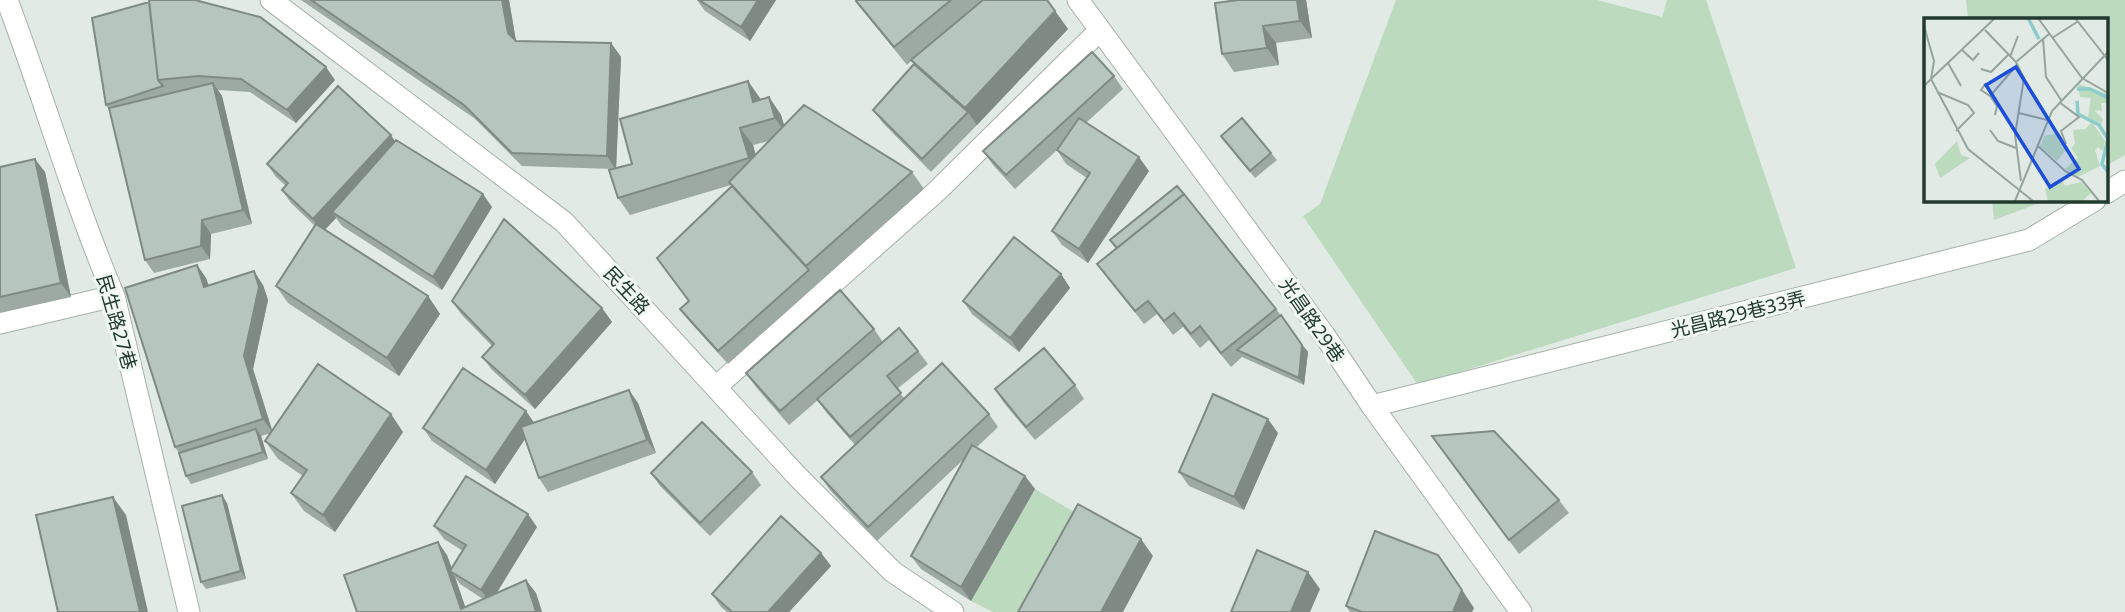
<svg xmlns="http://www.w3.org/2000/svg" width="2125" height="612" viewBox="0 0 2125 612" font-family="'Noto Sans','Noto Sans TC',sans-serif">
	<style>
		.green { fill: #bbdabe }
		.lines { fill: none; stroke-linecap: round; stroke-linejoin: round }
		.service-casing { stroke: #a4b2aa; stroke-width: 23 }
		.minor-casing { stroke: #a4b2aa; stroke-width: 23 }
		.service { stroke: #fff; stroke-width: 21 }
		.minor { stroke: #fff; stroke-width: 21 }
		.wall { fill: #9da9a3; fill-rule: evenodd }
		.shaded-wall { fill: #7f8a84 }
		.building { fill: #b6c5bd; stroke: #7f8a84; stroke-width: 2 }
		.labels { text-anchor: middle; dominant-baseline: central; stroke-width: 6; stroke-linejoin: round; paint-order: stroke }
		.street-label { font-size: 19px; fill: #223a2f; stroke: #f1f7f3 }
		.inset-river { fill: none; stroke: #8ccccb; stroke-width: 3.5 }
		.inset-road { fill: none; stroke: #95a49c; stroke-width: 2 }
		.view { fill: #1d4ed8; fill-opacity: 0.15; stroke: #1d4ed8; stroke-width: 3.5 }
		.inset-edge { fill: none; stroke: #223a2f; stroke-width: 3.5 }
	</style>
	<rect width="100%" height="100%" fill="#e1eae4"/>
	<path class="green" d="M1396,0H1597L1662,17L1667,0H1706L1796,268L1418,385L1303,216L1320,204Z
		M1966,0H2125V155L2106,166V19H1968Z
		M1992,200H2047L1994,220Z
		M1035,489L1090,521L1040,612H993L971,601Z"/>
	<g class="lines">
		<defs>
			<path id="service" d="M7,0C44,98 73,199 114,296L189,612
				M2106,193L2125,181
				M0,323L114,296
				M717,386L937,191L1099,31
				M1372,406L2029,240L2095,200"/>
			<path id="minor" d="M271,0L564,222L797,476L893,572L953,612
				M1078,0L1325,336L1372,406L1521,612"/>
		</defs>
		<use href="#service" class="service-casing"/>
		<use href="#minor" class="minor-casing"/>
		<use href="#service" class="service"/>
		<use href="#minor" class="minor"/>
	</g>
	<path class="wall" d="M301,0H509L516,41L611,43L621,57L616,168L632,164L760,98V100L769,97L781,115L784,125L912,172L924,189L728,364L690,322L680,309L688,301L657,258L732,186L731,185L630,215L618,198L613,169L522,166L474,118ZM769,141L755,155L753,145Z
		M697,0H776L750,41L705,11Z
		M857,0H1047L1068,29L977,125L931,172L883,123L873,110L914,64L912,60L907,65L869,18L856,1Z
		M1238,0H1306L1312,38L1276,43L1279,65L1234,72L1222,54Z
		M92,18L335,80L296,123L250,92L218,90L222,96L252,224L211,234L210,259L154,273L145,260L110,111L106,105Z
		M1114,76L1123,89L1086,123L1149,171L1088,263L1062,245L1052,231L1087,178L1066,164L1057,150L1015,189L993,165L983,151Z
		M1221,136L1271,153L1277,160L1255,178Z
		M395,141L492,207L442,290L342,226L336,218L325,229L428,296L440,314L399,376L288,303L276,286L315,226L291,203L282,190L286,186L276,177L267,164Z
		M0,167L45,172L71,297L0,313Z
		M1110,240L1276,309L1308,352L1304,385L1242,357L1231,367L1209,340L1200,348L1183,327L1173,335L1157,314L1144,324L1097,264L1116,249Z
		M197,265L206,278L209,286L263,285L268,300L253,369L272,431L403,432L335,532L304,511L291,493L303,476L278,459L265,441L271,433L261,436L268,459L191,484L186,476L179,453L175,447Z
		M1061,274L1070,288L1019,352L972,314L963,301Z
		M452,301L602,308L612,322L535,409L492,370L482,357L492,346L461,314Z
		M874,329L883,342L918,351L928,364L897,389L904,398L989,414L998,427L977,447L1025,476L1035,489L971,601L921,569L911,556L964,459L877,541L830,490L821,477L855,445L826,412L818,400L789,425L756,387L746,373Z
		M1075,385L1084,399L1035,440L1004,403L995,389Z
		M638,403L656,453L548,492L539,478L525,439L495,484L432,441L423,428L534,423Z
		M1278,433L1244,510L1189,486L1179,472Z
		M1442,449L1559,500L1569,513L1519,554Z
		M752,472L761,485L710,536L660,486L651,473Z
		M227,503L246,579L206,589L201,582Z
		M434,526L537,527L497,593H536L542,612H357L447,555L452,568L463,551L444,539ZM455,577L460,584L483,599L465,607Z
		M821,553L831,566L789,612H727L721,607L712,594Z
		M1346,606L1474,608L1472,612H1350Z"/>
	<path class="shaded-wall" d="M502,0H509L517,47L508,33Z
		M758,0H776L750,41L741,27Z
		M1297,0H1306L1312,38L1300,21Z
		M1055,11L1068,29L977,125L965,108Z
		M1263,26L1276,43L1279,65L1267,48Z
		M611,43L621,57L616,170L607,156Z
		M326,67L335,80L296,123L287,110Z
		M748,81L760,98L766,119L753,102Z
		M213,83L222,96L252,224L243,210Z
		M769,97L781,115L787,135L775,118Z
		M740,128L753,145L762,176L749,158Z
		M391,135L400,149L332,212L336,218L322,233L313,219Z
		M1139,157L1149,171L1088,263L1079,249Z
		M35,159L45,172L71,297L61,283Z
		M483,194L492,207L442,290L433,277Z
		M202,220L211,234L210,259L201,246Z
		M197,265L206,278L213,300L204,287Z
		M254,271L263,285L268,300L253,369L273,433L263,419L244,356Z
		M1061,274L1070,288L1019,352L1010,338Z
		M428,296L440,314L399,376L387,358Z
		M602,308L612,322L535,409L525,395Z
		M1302,345L1308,352L1304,385L1299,378Z
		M629,390L638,403L656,453L647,440Z
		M526,411L535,424L495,484L486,470Z
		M391,414L403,432L335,532L323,515Z
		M1268,419L1278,433L1244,510L1234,497Z
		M256,429L261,436L268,459L263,452Z
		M1025,476L1035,489L971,601L961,587Z
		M222,495L227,503L246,579L241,571Z
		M113,497L126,515L148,612H140Z
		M528,514L537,527L490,603L481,590Z
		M1141,539L1153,556L1123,612H1101Z
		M438,542L447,555L453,573L450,571L455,577L467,612L461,609Z
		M821,553L831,566L789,612H768Z
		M1308,572L1320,589L1310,612H1291Z
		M1451,573L1474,608L1472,612H1453Z
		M526,580L536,593L542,612H536Z"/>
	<path class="building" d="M149,0H195L260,17L326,67L287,110L241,79L198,76L158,80Z
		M311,0H502L508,33L516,41L611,43L607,156L512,153L464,105Z
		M699,0H758L741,27Z
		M857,0H951L894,47L856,1Z
		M983,0H1047L1055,11L965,108L911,60Z
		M1238,0H1297L1300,21L1263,26L1267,48L1222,54L1215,3Z
		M149,2L158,80L163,86L106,105L92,18Z
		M1092,52L1114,76L1006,175L983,151Z
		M914,64L968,112L922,159L873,110Z
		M748,81L753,102L769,97L775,118L740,128L749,158L618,198L609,170L632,164L620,119Z
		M213,83L243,210L202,220L201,246L145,260L109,108Z
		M338,86L391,135L313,219L282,190L288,183L267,164Z
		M804,105L912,172L806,266L729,182Z
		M1079,118L1139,157L1079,249L1052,231L1090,173L1057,150Z
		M1242,118L1271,153L1250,171L1221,136Z
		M396,140L483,194L433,277L332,212Z
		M35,159L61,283L0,297V167Z
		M732,186L809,270L718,351L680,309L689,301L657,258Z
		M1177,186L1184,194L1117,248L1110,240Z
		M1184,194L1276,309L1221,353L1200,326L1191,334L1174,313L1164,321L1148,301L1135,311L1097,264Z
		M504,219L602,308L525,395L482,357L494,344L452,301Z
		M316,224L428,296L387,358L276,286Z
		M1014,237L1061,274L1010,338L963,301Z
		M197,265L204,287L254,271L259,287L244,356L263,419L175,447L125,288Z
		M840,290L874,329L780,411L746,373Z
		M1281,315L1302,345L1299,378L1237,350Z
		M899,328L918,351L887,376L901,393L850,437L817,399Z
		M1044,348L1075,385L1026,427L995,389Z
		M942,363L989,414L868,527L821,477Z
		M318,364L391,414L323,515L291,493L307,470L265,441Z
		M463,368L526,411L486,470L423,428Z
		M629,390L647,440L539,478L521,427Z
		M1213,394L1268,419L1234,497L1179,472Z
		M702,422L752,472L700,523L651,473Z
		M256,429L263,452L186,476L179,453Z
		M1494,431L1559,500L1509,540L1432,436Z
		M972,445L1025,476L961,587L911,556Z
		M466,476L528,514L481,590L450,571L466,545L434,526Z
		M222,495L241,571L201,582L182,506Z
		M113,497L140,612H58L36,515Z
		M1078,504L1141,539L1101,612H1018Z
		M781,516L821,553L768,612H732L712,594Z
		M1375,531L1438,555L1462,590L1453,612H1362L1346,606Z
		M438,542L461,609L526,580L536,612H357L344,575Z
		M1257,550L1308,572L1291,612H1231Z"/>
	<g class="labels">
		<g class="street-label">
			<text transform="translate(627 290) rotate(47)">民生路</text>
			<text transform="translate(1738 314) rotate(-14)">光昌路29巷33弄</text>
			<text transform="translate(1312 320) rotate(55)">光昌路29巷</text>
			<text transform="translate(117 322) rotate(74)">民生路27巷</text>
		</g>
	</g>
	<g transform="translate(1924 18)">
		<rect width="184" height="184" fill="#e1eae4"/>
		<path d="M154,66L184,76V85H177L178,93L170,92L179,101L177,108L164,99L167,80L156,79ZM168,104L181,123L179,133L174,129L171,132L176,148L154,159L141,151L154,140L147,130L151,126L149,112L161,111ZM136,115L141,129L145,128L133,143L116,128L120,118ZM33,123L37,137L46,140L16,160L11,146ZM138,163L141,168L157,164L167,175L158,183H124L121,171Z" fill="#bbdabe"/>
		<path class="inset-river" d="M104,0L115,21M153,71H166L184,80M153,83L154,96L175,107L184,121L178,146L184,154"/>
		<path class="inset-road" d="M71,0L7,61L44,131L109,183M114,0L158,60L184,75M151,0L184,42M0,8L10,43L7,61L0,68M61,12L92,44L100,60L91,117L97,163M128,20L153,4M119,21L122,59L137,82M38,32L49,42L55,35M86,39L94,18M92,44L125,16M24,45L37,68M57,51L67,54L84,37M62,65L57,72L66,78L93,47M13,74L44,87L50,95L32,113M66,78L73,88L71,97M135,84L155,99L137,113L142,126M95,95L123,102M66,112L74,123L92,130M113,127L141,153L158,162L175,183M91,183L128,93L184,34"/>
		<path class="view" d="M92,49L155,151L126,169L62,67Z"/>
		<rect width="184" height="184" class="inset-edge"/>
	</g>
</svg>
